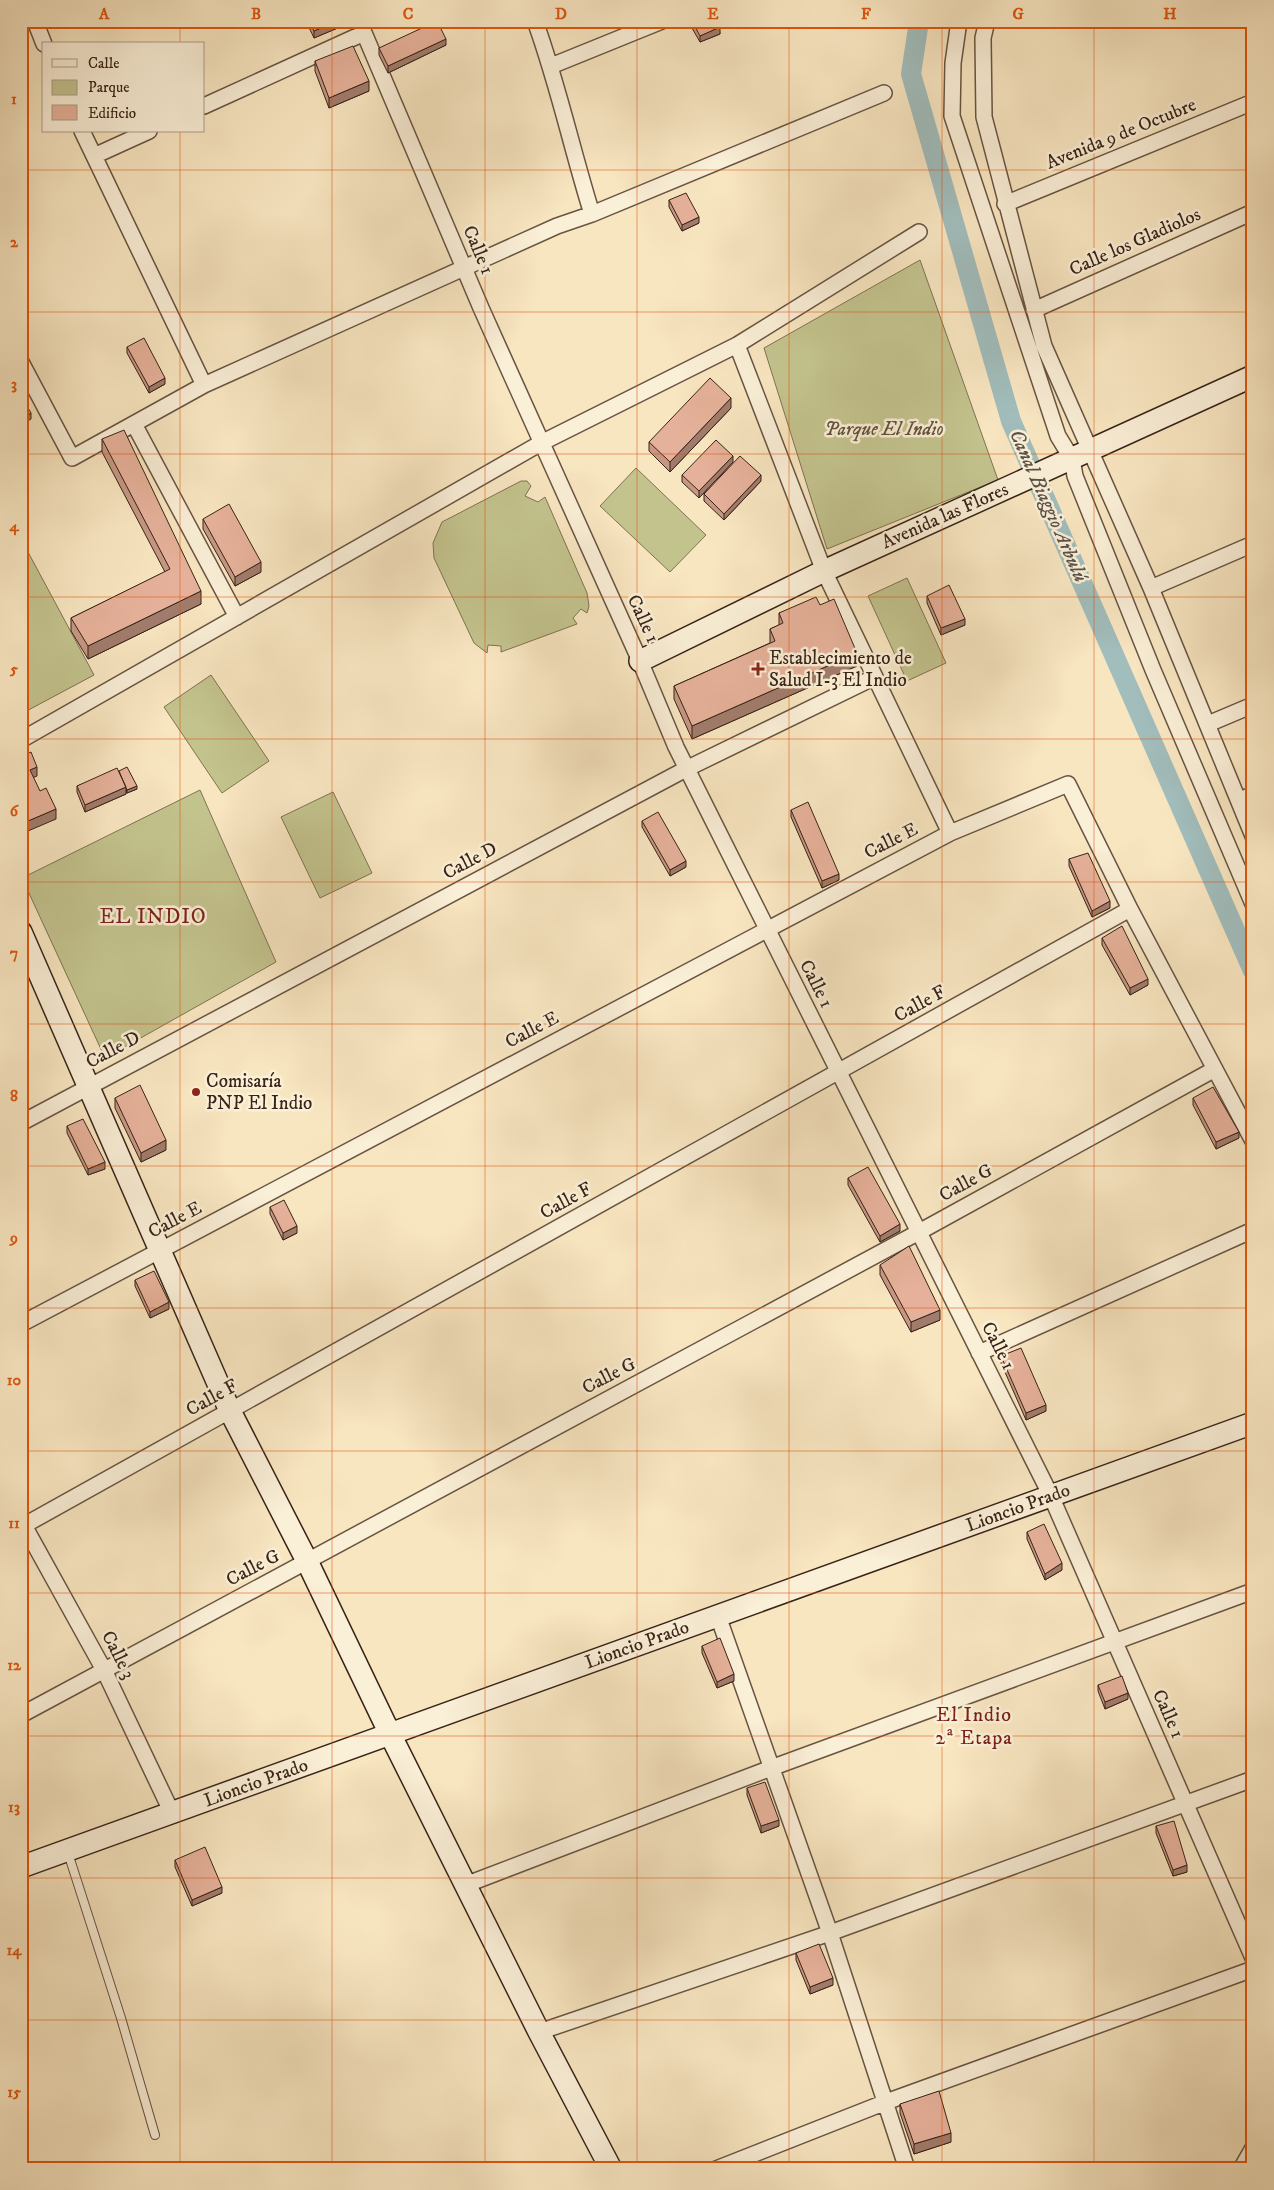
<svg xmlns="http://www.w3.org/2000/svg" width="1274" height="2190" viewBox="0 0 1274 2190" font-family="'IM FELL DW Pica',serif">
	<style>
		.park { fill: #c3c38e; stroke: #7e7352 }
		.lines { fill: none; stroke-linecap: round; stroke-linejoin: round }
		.canal { stroke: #a1bdbc; stroke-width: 20 }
		.lane-casing { stroke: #685442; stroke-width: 10 }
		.street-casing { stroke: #685442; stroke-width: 18 }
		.secondary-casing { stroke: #382317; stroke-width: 24 }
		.lane { stroke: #faefd7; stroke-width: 8 }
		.street { stroke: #faefd7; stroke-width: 15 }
		.secondary { stroke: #faefd7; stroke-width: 21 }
		.wall { fill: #c69884; stroke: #382317 }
		.shaded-wall { fill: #a17c6c; stroke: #382317 }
		.building { fill: #e6b19a; stroke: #382317 }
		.grid { fill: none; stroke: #df560d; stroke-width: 1; stroke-opacity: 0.55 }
		.poi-dot { fill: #8f2418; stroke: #faefd7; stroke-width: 2 }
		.labels { text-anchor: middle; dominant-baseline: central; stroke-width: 5; stroke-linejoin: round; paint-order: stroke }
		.street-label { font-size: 19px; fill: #382317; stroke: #faefd7 }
		.park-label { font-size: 19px; font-style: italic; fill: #62533b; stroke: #faefd7 }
		.poi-label { font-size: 19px; fill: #382317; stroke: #faefd7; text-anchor: start }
		.water-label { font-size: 20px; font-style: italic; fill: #585149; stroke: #faefd7 }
		.neighbourhood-label { font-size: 20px; letter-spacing: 1px; fill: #7a1f14; stroke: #faefd7 }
		.quarter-label { font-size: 21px; letter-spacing: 1px; fill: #7a1f14; stroke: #faefd7 }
		.neatline { fill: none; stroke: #df560d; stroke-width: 2 }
		.grid-label { font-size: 16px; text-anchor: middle; font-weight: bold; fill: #df560d }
	</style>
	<rect width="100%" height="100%" fill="#f8e6c1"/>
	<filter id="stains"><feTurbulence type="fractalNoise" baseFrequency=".004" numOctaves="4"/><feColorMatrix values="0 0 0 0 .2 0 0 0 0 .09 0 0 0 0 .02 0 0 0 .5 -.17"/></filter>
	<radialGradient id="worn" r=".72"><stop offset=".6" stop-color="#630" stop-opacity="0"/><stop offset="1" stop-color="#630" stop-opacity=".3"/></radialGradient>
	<path class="park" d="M920,260L998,480L827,549L764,348Z
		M636,468L706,535L670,572L600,506Z
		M521,481H527L531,486L525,496L538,502L545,497L587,593L589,606L587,613L581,609L573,618L577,624L501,652V646L488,645L487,653L474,643L434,558L433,543L442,522Z
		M28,552L94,675L21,714V555Z
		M907,578L946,663L907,681L868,596Z
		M211,675L269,761L222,793L164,707Z
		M200,790L276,962L105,1058L22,878Z
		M333,792L372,873L320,898L281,817Z"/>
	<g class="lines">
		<path class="canal" d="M919,21L911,74L1011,421L1253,971"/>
		<defs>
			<path id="lane" d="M68,1853L121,2018L155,2135"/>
			<path id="street" d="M35,21L44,44
				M359,21L481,308L640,661L676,747L1051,1496L1253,1958
				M535,21C558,84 572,150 592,214
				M959,21L953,63L952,116L1058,436L1072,459L1075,476L1153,670L1253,904
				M987,21L983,38L984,117L1044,346L1151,588L1253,836
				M551,66L662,21
				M204,106L364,33
				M82,131L204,385
				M94,156L149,131
				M1005,204L1253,102
				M1034,310L1253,212
				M737,345L824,571L950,833
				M21,362L72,458L204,385L557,226L592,214L884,93
				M134,424L237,617
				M1151,588L1253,544
				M1208,724L1253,705
				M21,740L541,443L737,345L919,232
				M1239,801L1253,794
				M21,1123L686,769L875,677
				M21,1324L950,833L1068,784L1130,909L1253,1141
				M979,1353L1253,1230
				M21,1520L104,1670L172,1813
				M21,1527L1130,909
				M718,1616L830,1933L907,2169
				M21,1715L919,1232L1215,1069
				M465,1885L771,1768L1253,1591
				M539,2032L830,1933L1253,1779
				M716,2169L886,2102L1253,1969
				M1241,2169L1253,2148"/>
			<path id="secondary" d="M640,661L824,571L1253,376
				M21,932L230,1411L307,1561L390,1734L539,2032L611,2169
				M21,1867L1253,1423"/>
		</defs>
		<use href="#lane" class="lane-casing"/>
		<use href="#street" class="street-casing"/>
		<use href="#secondary" class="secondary-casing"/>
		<use href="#lane" class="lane"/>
		<use href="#street" class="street"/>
		<use href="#secondary" class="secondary"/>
	</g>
	<path class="wall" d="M306,21H340V27L314,38Z
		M688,21H718L720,34L700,42Z
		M446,45L388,73L379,55V48Z
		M315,61L369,91L329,108L315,71Z
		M669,200L699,223L682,231L669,207Z
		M127,347L165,384L149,393L127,353Z
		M731,408L670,472L649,451V442Z
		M102,439L201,604L88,659L71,631V618L165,572L102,452Z
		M733,462L699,498L682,482V475Z
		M761,481L724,520L704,501V494Z
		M203,519L261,572L235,586L203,529Z
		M927,596L965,625L941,635L927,603Z
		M820,605L857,666L692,739L674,699V686L770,643V629L779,625V613Z
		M119,771L137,789L127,793L126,789V794L85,812L77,792V786Z
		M791,810L839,880L822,888L791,817Z
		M642,821L686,867L670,876L642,827Z
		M1069,859L1110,908L1092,917L1069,866Z
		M1102,938L1148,985L1130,995L1102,945Z
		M115,1098L166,1150L141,1162L115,1108Z
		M1193,1098L1239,1138L1216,1149L1193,1105Z
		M67,1126L105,1169L88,1175L67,1133Z
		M848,1178L900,1231L880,1242L848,1185Z
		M270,1207L297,1233L283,1240L270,1214Z
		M880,1265L940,1320L911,1332L880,1275Z
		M135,1280L169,1309L150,1318L135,1286Z
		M1001,1356L1046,1411L1026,1420L1001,1363Z
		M1027,1532L1062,1570L1045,1580L1027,1539Z
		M702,1646L734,1681L717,1688L702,1653Z
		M1098,1685L1128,1699L1105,1709L1098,1691Z
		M747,1788L779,1826L761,1833L747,1795Z
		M1156,1826L1187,1872L1173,1876L1156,1833Z
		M175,1860L222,1893L192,1906L175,1867Z
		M796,1953L833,1985L810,1994L796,1960Z
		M900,2104L951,2142L914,2154L900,2113Z"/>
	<path class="shaded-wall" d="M337,21H340V27L314,38V31Z
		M720,27V34L700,42V36Z
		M446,39V45L388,73V66Z
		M369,81V91L329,108V98Z
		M699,217V223L682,231V225Z
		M165,378V384L149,393V387Z
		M731,398V408L670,472V462Z
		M31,413V419L21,425V419Z
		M733,456V462L699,498V491Z
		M761,475V481L724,520V514Z
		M261,562V572L235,586V577Z
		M201,591V604L88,659V646Z
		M965,619V625L941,635V628Z
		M857,653V666L692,739V726Z
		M37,767V776L30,779V770Z
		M137,786V789L127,793V790Z
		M126,787V794L85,812V805Z
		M56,809V819L21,834V824Z
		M686,861V867L670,876V870Z
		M839,874V880L822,888V881Z
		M1110,901V908L1092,917V911Z
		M1148,979V985L1130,995V988Z
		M1239,1132V1138L1216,1149V1142Z
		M166,1140V1150L141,1162V1153Z
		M105,1162V1169L88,1175V1169Z
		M900,1224V1231L880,1242V1236Z
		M297,1226V1233L283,1240V1233Z
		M169,1302V1309L150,1318V1312Z
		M940,1310V1320L911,1332V1322Z
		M1046,1405V1411L1026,1420V1413Z
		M1062,1563V1570L1045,1580V1574Z
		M734,1674V1681L717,1688V1682Z
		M1128,1693V1699L1105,1709V1702Z
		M779,1820V1826L761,1833V1826Z
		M1187,1865V1872L1173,1876V1870Z
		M222,1887V1893L192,1906V1900Z
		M833,1978V1985L810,1994V1987Z
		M951,2133V2142L914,2154V2144Z"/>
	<path class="building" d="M309,21H337L314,31Z
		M437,21L446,39L388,66L379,48Z
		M692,21H718L720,27L700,36Z
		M353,46L369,81L329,98L315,61Z
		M686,193L699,217L682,225L669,200Z
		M144,338L165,378L149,387L127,347Z
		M710,378L731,398L670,462L649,442Z
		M21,396L31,413L21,419Z
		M124,430L201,591L88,646L71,618L170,569L102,439Z
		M716,440L733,456L699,491L682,475Z
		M740,456L761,475L724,514L704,494Z
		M229,504L261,562L235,577L203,519Z
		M949,585L965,619L941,628L927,596Z
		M816,597L820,605L834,599L857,653L692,726L674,686L775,641L770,629L783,623L779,613Z
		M31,752L37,767L30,770L40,791L46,788L56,809L21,824V757Z
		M127,767L137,786L127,790L119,771Z
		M117,768L126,787L85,805L77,786Z
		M808,802L839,874L822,881L791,810Z
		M658,812L686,861L670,870L642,821Z
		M1088,853L1110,901L1092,911L1069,859Z
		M1122,926L1148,979L1130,988L1102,938Z
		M140,1085L166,1140L141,1153L115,1098Z
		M1213,1087L1239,1132L1216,1142L1193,1098Z
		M83,1119L105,1162L88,1169L67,1126Z
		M868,1167L900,1224L880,1236L848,1178Z
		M284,1200L297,1226L283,1233L270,1207Z
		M909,1246L940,1310L911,1322L880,1265Z
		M154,1271L169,1302L150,1312L135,1280Z
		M1021,1348L1046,1405L1026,1413L1001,1356Z
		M1044,1524L1062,1563L1045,1574L1027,1532Z
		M720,1638L734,1674L717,1682L702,1646Z
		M1122,1676L1128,1693L1105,1702L1098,1685Z
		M765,1782L779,1820L761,1826L747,1788Z
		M1174,1821L1187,1865L1173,1870L1156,1826Z
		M205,1847L222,1887L192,1900L175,1860Z
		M819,1944L833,1978L810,1987L796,1953Z
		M939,2091L951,2133L914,2144L900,2104Z"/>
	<path class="grid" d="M180,21V44M332,21V2169M485,21V2169M637,21V2169M789,21V2169M942,21V2169M1094,21V2169M180,131V2169M21,170H1253M21,312H1253M21,454H1253M21,597H1253M21,739H1253M21,882H1253M21,1024H1253M21,1166H1253M21,1308H1253M21,1451H1253M21,1593H1253M21,1736H1253M21,1878H1253M21,2020H1253"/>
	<g class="poi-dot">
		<path d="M755.5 661.5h5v5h5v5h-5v5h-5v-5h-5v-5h5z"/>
		<circle cx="196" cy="1092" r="5"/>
	</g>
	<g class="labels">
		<g class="street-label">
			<text transform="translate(1121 134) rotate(-22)">Avenida 9 de Octubre</text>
			<text transform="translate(1135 242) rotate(-24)">Calle los Gladiolos</text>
			<text transform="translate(478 250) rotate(67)">Calle 1</text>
			<text transform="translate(945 516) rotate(-24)">Avenida las Flores</text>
			<text transform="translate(643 619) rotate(65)">Calle 1</text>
			<text transform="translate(891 841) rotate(-27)">Calle E</text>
			<text transform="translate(470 861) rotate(-28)">Calle D</text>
			<text transform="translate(816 984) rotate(63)">Calle 1</text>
			<text transform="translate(920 1004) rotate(-29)">Calle F</text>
			<text transform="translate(532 1030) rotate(-28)">Calle E</text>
			<text transform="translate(113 1050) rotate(-28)">Calle D</text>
			<text transform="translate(966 1183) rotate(-29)">Calle G</text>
			<text transform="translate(566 1201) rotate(-29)">Calle F</text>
			<text transform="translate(175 1220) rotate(-28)">Calle E</text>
			<text transform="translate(998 1346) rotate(63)">Calle 1</text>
			<text transform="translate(609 1376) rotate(-28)">Calle G</text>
			<text transform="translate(212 1398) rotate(-29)">Calle F</text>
			<text transform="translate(1018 1508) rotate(-20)">Lioncio Prado</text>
			<text transform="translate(253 1568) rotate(-28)">Calle G</text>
			<text transform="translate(637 1645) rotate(-20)">Lioncio Prado</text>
			<text transform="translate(118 1655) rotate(63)">Calle 3</text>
			<text transform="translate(1168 1714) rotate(66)">Calle 1</text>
			<text transform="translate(256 1783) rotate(-20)">Lioncio Prado</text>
		</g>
		<g class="park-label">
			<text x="884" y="429">Parque El Indio</text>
		</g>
		<g class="poi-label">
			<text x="769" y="658">Establecimiento de<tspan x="769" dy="22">Salud I-3 El Indio</tspan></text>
			<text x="206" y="1081">Comisaría<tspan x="206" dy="22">PNP El Indio</tspan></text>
		</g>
		<g class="water-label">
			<text transform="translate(1048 506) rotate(66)">Canal Biaggio Arbulú</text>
		</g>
		<g class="neighbourhood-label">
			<text x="974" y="1715">El Indio<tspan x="974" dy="23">2ª Etapa</tspan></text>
		</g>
		<g class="quarter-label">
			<text x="153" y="917">EL INDIO</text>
		</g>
	</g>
	<rect width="1274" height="2190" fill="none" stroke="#f8e6c1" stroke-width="55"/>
	<rect x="42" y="42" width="162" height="90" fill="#faefd7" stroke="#ac9d8a"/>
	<rect x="52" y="59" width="25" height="8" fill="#faefd7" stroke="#ac9d8a"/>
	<text x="88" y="68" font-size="15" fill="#382317">Calle</text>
	<rect x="52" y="80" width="25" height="15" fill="#c3c38e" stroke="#ac9d8a"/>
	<text x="88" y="92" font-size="15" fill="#382317">Parque</text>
	<rect x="52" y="105" width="25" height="15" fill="#e6b19a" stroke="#ac9d8a"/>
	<text x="88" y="118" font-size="15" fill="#382317">Edificio</text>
	<rect x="28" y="28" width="1218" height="2134" class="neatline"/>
	<g class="grid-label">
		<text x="104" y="19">A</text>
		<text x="256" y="19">B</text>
		<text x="408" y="19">C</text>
		<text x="561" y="19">D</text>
		<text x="713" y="19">E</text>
		<text x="866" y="19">F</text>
		<text x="1018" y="19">G</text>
		<text x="1170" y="19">H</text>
		<text x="14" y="104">1</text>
		<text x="14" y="247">2</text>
		<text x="14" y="389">3</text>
		<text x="14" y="531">4</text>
		<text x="14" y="674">5</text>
		<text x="14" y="816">6</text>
		<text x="14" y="958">7</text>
		<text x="14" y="1101">8</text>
		<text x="14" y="1243">9</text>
		<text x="14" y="1385">10</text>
		<text x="14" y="1528">11</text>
		<text x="14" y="1670">12</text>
		<text x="14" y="1812">13</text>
		<text x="14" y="1955">14</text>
		<text x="14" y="2097">15</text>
	</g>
	<rect width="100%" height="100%" filter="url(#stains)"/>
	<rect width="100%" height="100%" fill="url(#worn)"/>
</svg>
